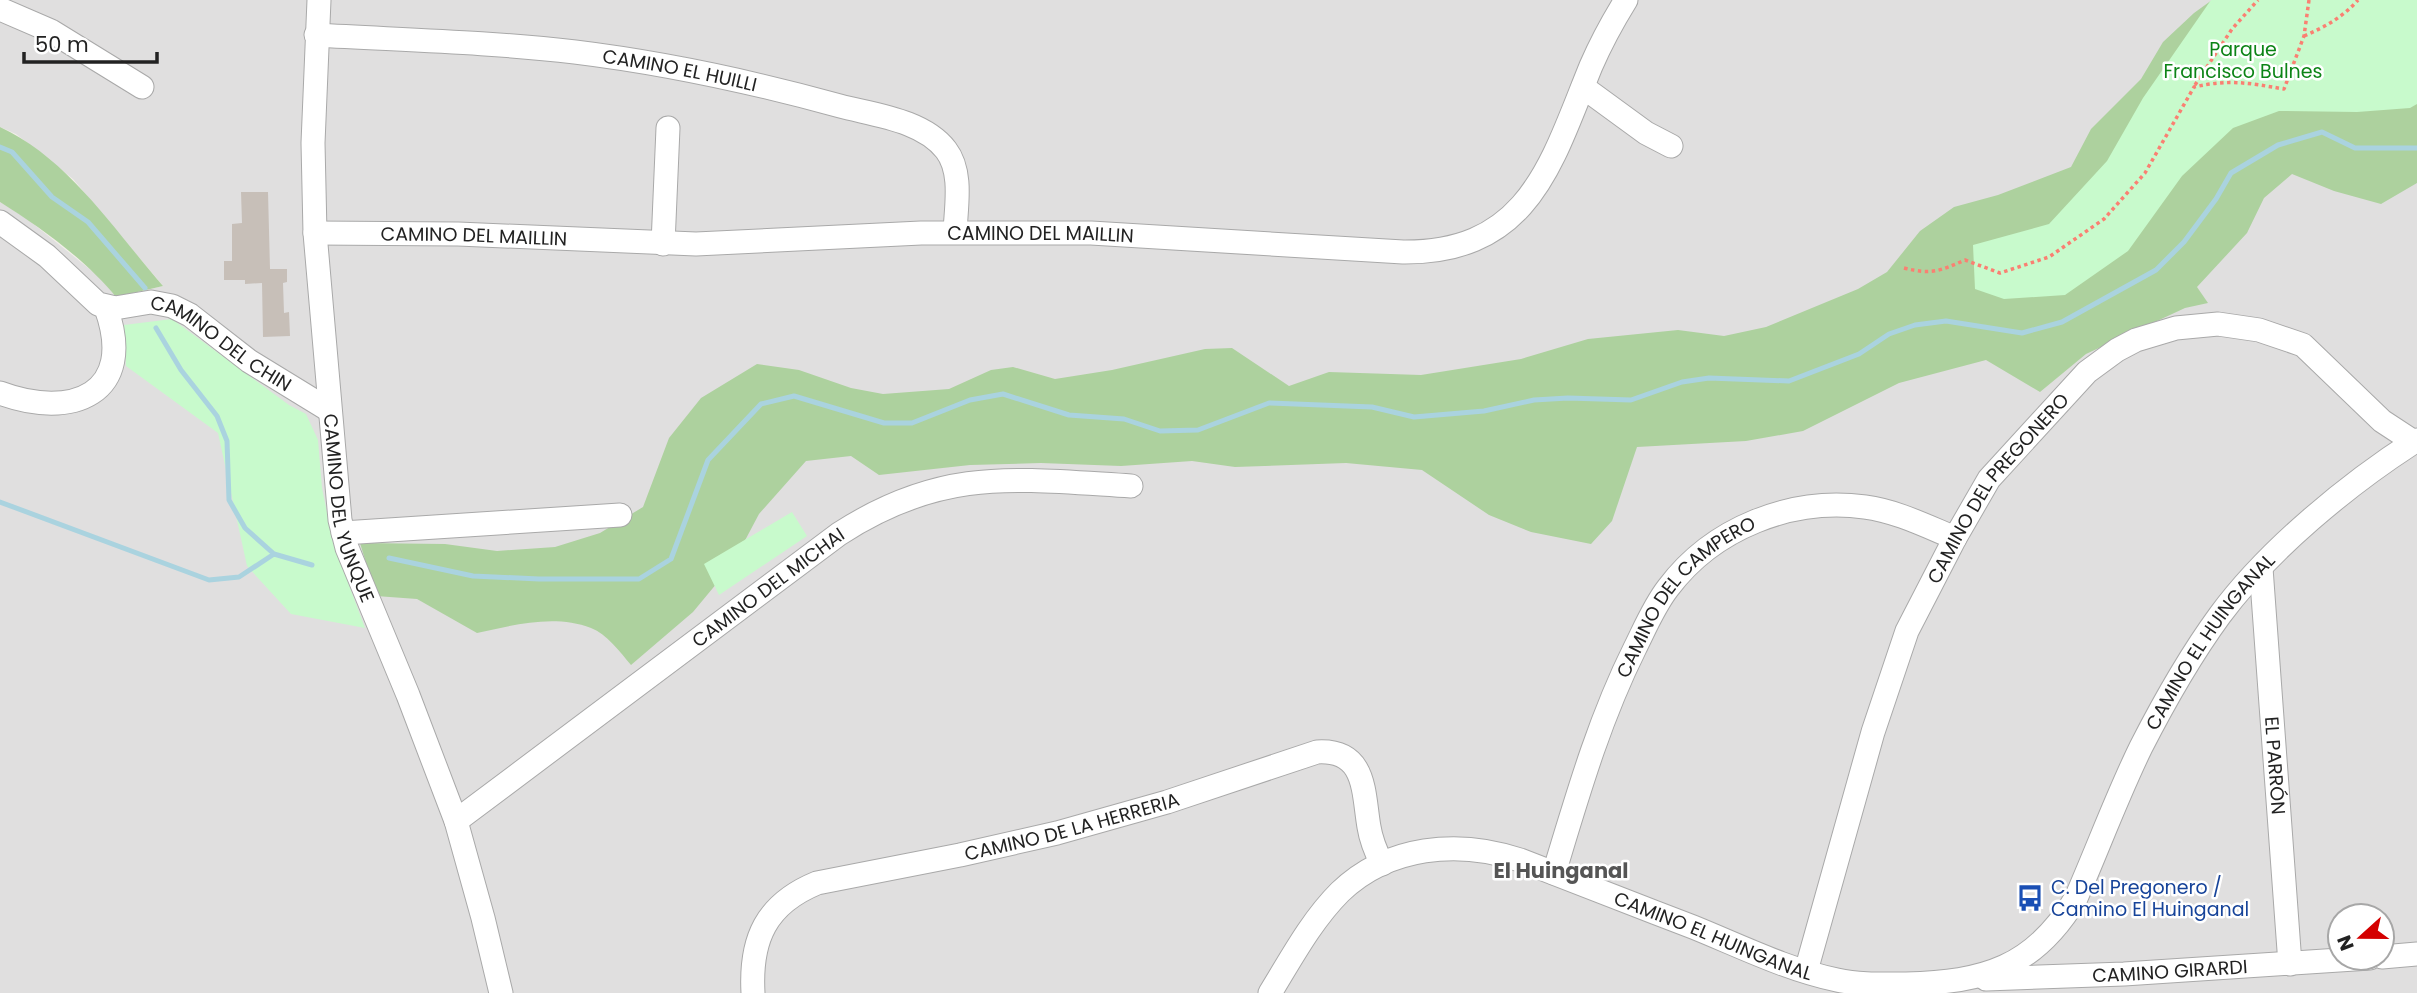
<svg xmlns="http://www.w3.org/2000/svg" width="2417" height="993" viewBox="0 0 2417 993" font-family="Poppins,sans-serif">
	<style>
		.residential { fill: #e0dfdf; fill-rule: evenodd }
		.forest { fill: #add19e }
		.park { fill: #c8facc }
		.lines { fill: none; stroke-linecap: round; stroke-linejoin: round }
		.stream { stroke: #aad3df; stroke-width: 5 }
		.building { fill: #c7bfb8 }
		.minor-casing { stroke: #a9a9a9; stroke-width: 25 }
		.path { stroke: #fa8072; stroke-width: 3.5; stroke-dasharray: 3.5 3.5; stroke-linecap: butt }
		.minor { stroke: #fff; stroke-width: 23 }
		.labels { text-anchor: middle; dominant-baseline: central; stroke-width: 5; stroke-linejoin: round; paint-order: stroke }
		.park-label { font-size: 19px; fill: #0c8416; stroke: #fff }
		.street-label { font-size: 19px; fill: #222; stroke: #fff }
		.transit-label { font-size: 19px; fill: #164399; stroke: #fff; text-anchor: start }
		.neighbourhood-label { font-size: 21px; font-weight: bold; fill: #555; stroke: #fff }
	</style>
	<rect width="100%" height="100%" fill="#f2efe9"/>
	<path class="residential" d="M0,0H2417V993H0V202L26,218L102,279L116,297L163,286L73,179L16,134L0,127ZM2340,916H2382V958H2340Z"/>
	<path class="forest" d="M2212,0H2417V183L2381,204L2334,191L2292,174L2264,198L2247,233L2197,287L2208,303L2185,308L2086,354L2040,392L1986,360L1899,383L1803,431L1746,441L1637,447L1612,521L1591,544L1531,532L1489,515L1422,470L1346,463L1235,467L1192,461L1121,466L1041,463L970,465L879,475L851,456L806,461L759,514L732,565L693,612L631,665C620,652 607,634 591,628C554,614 514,625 477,633L417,599L376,596L360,543L445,544L497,551L555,547L600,533L643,507L669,438L701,398L757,364L799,370L851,388L883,394L949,389L991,370L1013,367L1055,379L1112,370L1205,349L1232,348L1289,386L1329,372L1421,375L1521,359L1588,339L1678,330L1724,336L1766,327L1858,289L1887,272L1920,231L1954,207L1998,195L2071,167L2091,129L2141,79L2163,42L2194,13Z
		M0,127C68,158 115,231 163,286L116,297C86,260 40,227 0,202Z"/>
	<path class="park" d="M2211,0H2417V104L2410,108L2357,112L2279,111L2233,128L2182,176L2128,251L2065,295L2004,299L1975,289L1973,245L2049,224L2107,161L2143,98Z
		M172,319L289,405L306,414L318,440L322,488L333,542L365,628L291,614L247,566L218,433L126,366L124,325Z
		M792,512L807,536L719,595L704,564Z"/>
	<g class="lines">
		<path class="stream" d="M0,147L12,152L52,197L88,222L145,288
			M156,328L181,370L217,416L227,441L229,500L245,528L274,554L312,565
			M0,502L209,580L239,577L274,554
			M389,558L473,576L539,579H639L671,559L708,460L761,404L794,396L884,423H912L970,400L1003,394L1069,415L1124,419L1160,431L1198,430L1269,403L1372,407L1414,417L1484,411L1534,400L1568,398L1631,400L1682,382L1709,378L1789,381L1859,354L1889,334L1915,325L1946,321L2022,333L2062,322L2156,270L2184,242L2216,199L2231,173L2278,145L2322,132L2355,148H2417"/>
	</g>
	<path class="building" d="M241,192H268L270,269H287V282L283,283L284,313L289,312L290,336L263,337L262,283L245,284V280H224V261H232V224L242,223Z"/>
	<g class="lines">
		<defs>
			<g id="minor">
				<path id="s1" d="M319,0L313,143L315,233L340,520L347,548L408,695L456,821L483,918L501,993"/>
				<path d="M0,9L51,31L142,87"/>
				<path id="s2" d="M316,35C403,40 490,42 575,52C665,63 753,82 840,106C874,115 923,120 946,150C963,172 956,207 955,232"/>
				<path d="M1583,87L1646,133L1671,146"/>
				<path id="s3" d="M0,222L47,256L98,304L115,308L151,302L172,306L190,315L249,361L329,410"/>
				<path id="s4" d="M315,233L458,234L696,244L921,233H1091L1403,252C1529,253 1551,164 1591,66C1601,43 1613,21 1626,0"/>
				<path d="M663,244L668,128"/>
				<path d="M0,393C72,420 137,394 106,308"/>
				<path d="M343,533L620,515"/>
				<path id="s5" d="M2261,568L2290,964"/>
				<path id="s6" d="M456,821L839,534C942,467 1015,479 1131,486"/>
				<path id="s7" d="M1554,873C1577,797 1599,720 1635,648C1645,628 1654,606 1668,588C1713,528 1791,497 1865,507C1896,511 1926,526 1955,538"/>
				<path d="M2382,957L2417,954"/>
				<path id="s8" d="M1806,971L1873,732L1907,631L1955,538L1989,479L2087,372L2117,350L2136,340L2176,328L2218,324L2259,330L2303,345L2382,421L2414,442"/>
				<path id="s9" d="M1986,979L2124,974L2370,958"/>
				<path id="s10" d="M753,993C750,939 766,904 817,883L960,855L1057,833L1167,802L1317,752C1367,749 1363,793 1369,827C1371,840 1376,852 1382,864"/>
				<path id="s11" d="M1270,993C1291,959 1311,921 1340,892C1388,846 1458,839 1520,860C1577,882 1635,905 1693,927C1740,946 1788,970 1837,980C1860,985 1883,984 1906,984C1984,982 2034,968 2076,898C2098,848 2117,796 2141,747C2164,702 2190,656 2220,615C2268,550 2348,484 2417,440"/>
			</g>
		</defs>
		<use href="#minor" class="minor-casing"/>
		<path class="path" d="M2304,36C2325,27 2343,17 2358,0
			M2195,85L2232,29L2258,0
			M1904,268C1931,275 1940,271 1965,260L2000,273L2049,257L2104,219L2145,173L2194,87C2230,79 2248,83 2284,89L2304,36L2309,0"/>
		<use href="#minor" class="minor"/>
	</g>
	<defs>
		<symbol id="bus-bare" viewBox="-9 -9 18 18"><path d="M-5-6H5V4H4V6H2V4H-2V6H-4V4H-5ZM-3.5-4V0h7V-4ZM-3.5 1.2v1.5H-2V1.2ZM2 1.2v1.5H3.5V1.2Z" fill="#1a4fb4" stroke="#fff" stroke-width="2.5" paint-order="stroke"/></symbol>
	</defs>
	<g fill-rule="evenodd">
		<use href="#bus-bare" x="2011" y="879" width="38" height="38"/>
	</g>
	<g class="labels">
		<g class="park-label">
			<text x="2243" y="49">Parque<tspan x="2243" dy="22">Francisco Bulnes</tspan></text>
		</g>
		<g class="street-label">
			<text stroke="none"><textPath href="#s2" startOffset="366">CAMINO EL HUILLI</textPath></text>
			<text stroke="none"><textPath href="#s4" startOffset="726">CAMINO DEL MAILLIN</textPath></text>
			<text stroke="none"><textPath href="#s4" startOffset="159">CAMINO DEL MAILLIN</textPath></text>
			<text stroke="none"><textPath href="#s3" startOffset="264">CAMINO DEL CHIN</textPath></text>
			<text stroke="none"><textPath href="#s8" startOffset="525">CAMINO DEL PREGONERO</textPath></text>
			<text stroke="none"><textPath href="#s1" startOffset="511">CAMINO DEL YUNQUE</textPath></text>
			<text stroke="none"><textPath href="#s6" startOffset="390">CAMINO DEL MICHAI</textPath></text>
			<text stroke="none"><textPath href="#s7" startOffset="313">CAMINO DEL CAMPERO</textPath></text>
			<text stroke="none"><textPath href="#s11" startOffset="1216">CAMINO EL HUINGANAL</textPath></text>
			<text stroke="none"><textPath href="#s5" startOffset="198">EL PARRÓN</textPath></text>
			<text stroke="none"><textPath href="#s10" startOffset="399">CAMINO DE LA HERRERIA</textPath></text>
			<text stroke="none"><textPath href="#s11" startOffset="523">CAMINO EL HUINGANAL</textPath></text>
			<text stroke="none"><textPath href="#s9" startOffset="184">CAMINO GIRARDI</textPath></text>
		</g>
		<g class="transit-label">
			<text x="2051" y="887">C. Del Pregonero /<tspan x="2051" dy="22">Camino El Huinganal</tspan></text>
		</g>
		<g class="neighbourhood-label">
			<text x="1561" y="870">El Huinganal</text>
		</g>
	</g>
	<g transform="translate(2361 937) rotate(249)"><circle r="33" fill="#ffffff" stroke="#a7a7a7" stroke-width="2"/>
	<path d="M0-5L12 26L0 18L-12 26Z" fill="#d40000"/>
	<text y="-10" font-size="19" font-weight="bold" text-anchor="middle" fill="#222222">N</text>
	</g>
	<path d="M24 52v10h133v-10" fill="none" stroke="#222222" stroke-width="3.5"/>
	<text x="35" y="52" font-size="21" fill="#222222" stroke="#ffffff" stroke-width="5" paint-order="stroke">50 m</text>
</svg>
